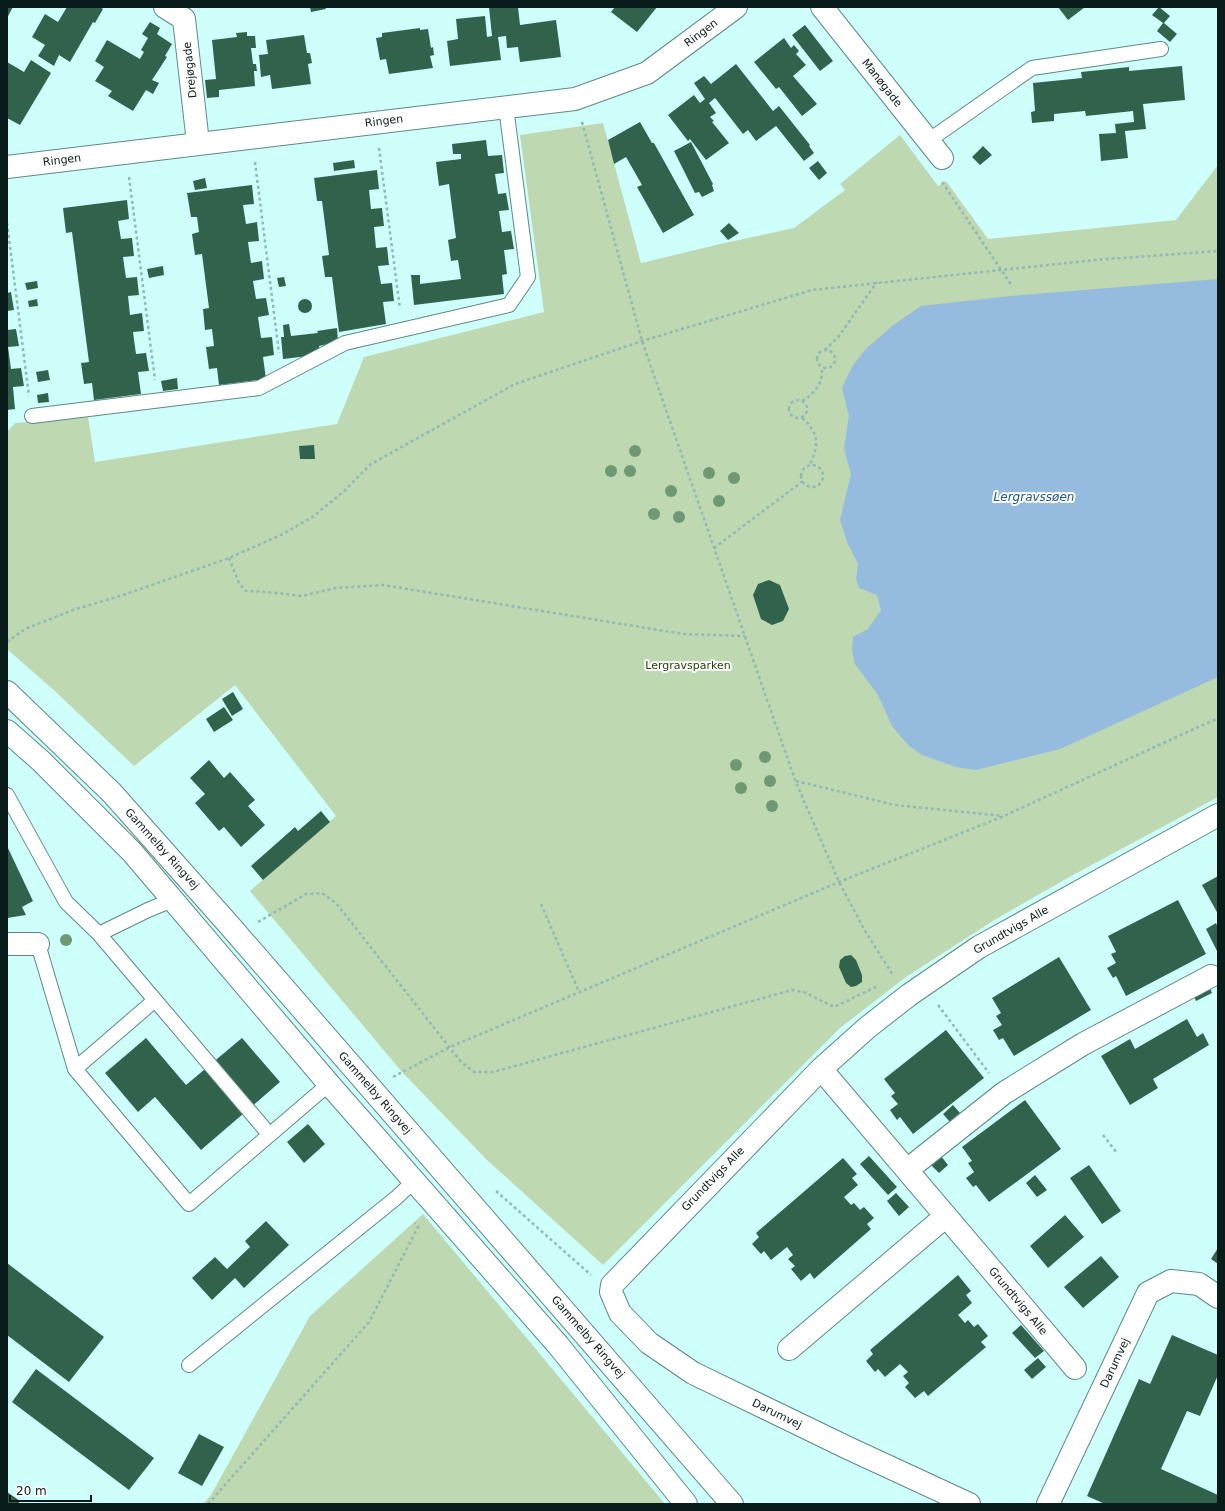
<svg xmlns="http://www.w3.org/2000/svg" width="1225" height="1511" viewBox="0 0 1225 1511" font-family="'DejaVu Sans',sans-serif">
	<style>
		.green { fill: #bed8b1 }
		.water { fill: #95bcdf }
		.building { fill: #31624c }
		.lines { fill: none; stroke-linecap: round; stroke-linejoin: round }
		.service-casing { stroke: #5d8986; stroke-width: 16 }
		.minor-casing { stroke: #5d8986; stroke-width: 24 }
		.tertiary-casing { stroke: #5d8986; stroke-width: 24 }
		.path { stroke: #92b8b5; stroke-width: 2.5; stroke-dasharray: 3 3; stroke-linecap: butt }
		.service { stroke: #fff; stroke-width: 14 }
		.minor { stroke: #fff; stroke-width: 22 }
		.tertiary { stroke: #fff; stroke-width: 22 }
		.tree { fill: #6f9874 }
		.labels { text-anchor: middle; dominant-baseline: central; stroke-width: 4; stroke-linejoin: round; paint-order: stroke }
		.street-label { font-size: 11px; fill: #091b1a; stroke: #fff }
		.park-label { font-size: 11px; fill: #214406; stroke: #fff }
		.water-label { font-size: 12px; font-style: italic; fill: #1d5784; stroke: #fff }
	</style>
	<rect width="100%" height="100%" fill="#cffffb"/>
	<path class="green" d="M603,123L641,263L720,244L794,228L845,190L840,184L900,135L938,186L946,181L988,239L1176,220L1218,165V797L1073,875L996,919L906,977L840,1028L603,1265L487,1160L402,1072L250,891L336,816L235,685L134,766L57,693L7,649V432L15,423L88,417L95,462L337,424L364,357L544,312L520,135Z
		M423,1214L665,1504H203L211,1495L310,1316Z"/>
	<path class="water" d="M1218,279V677L1060,749L976,770L956,767L922,755L908,745L892,726L878,695L855,664L852,651L853,637L868,629L881,610L877,595L859,588L856,580L858,564L847,542L840,520L851,474L844,449L849,416L842,388L853,365L866,349L892,326L921,306L1011,296Z"/>
	<path class="building" d="M7,7H13L7,18Z
		M67,7H100L103,9L95,23L93,22L70,62L59,55L54,66L38,56L45,45L32,37L45,14L58,22Z
		M310,7H325L326,9L311,12Z
		M489,7H518L520,25L556,20L561,57L520,62L518,47L507,48L506,36L498,37L501,60L450,66L447,41L458,39L456,19L485,16L487,37L492,36Z
		M615,7H657L637,32L611,12Z
		M1058,7H1085L1068,20Z
		M1159,7L1170,16L1164,23L1177,34L1170,42L1157,31L1163,23L1152,15Z
		M150,22L160,28L157,34L172,44L165,56L167,57L152,80L159,83L153,94L146,90L133,111L108,96L112,91L95,81L104,67L95,61L107,40L140,59L144,52L141,50L148,38L142,34Z
		M805,25L833,61L820,71L792,35Z
		M420,28V30L428,29L431,48L433,47L434,55L430,56L433,68L389,74L386,59L380,60L376,38L382,37V33Z
		M247,32V36H255L256,48H251L253,64H256L257,71H254L255,86L219,90V97L207,98L205,80L216,79L212,40L237,37L236,33Z
		M304,35L307,53H310L312,63L308,64L311,84L272,89L270,75L261,77L259,55L268,54L266,40Z
		M784,38L791,48L794,45L799,51L796,54L806,65L793,76L817,104L802,116L779,87L776,89L754,62Z
		M31,60L51,73L20,125L7,118V62L24,72Z
		M736,64L773,111L779,106L810,145L809,146L814,153L804,161L776,126L756,141L748,130L743,134L715,98L709,103L716,113L710,117L714,121L712,122L729,143L706,160L690,139L688,141L668,115L694,95L700,103L705,99L694,83L704,76L711,84Z
		M1182,66L1185,100L1143,104L1146,129L1125,131L1128,158L1101,161L1099,134L1116,133L1115,124L1134,122L1133,111L1086,116L1085,111L1054,114V121L1032,123L1031,112L1035,111L1033,83L1082,78L1081,72L1129,67V71Z
		M640,122L652,143H654L694,215L663,233L637,187L642,185L626,157L614,164L608,140Z
		M486,140L488,156L502,155L504,173L495,174L498,194L506,193L509,210L499,211L502,232L511,231L514,249L504,250L507,274L502,275L504,294L414,305L411,275H420V284L461,279L458,260L451,261L448,240L456,238L449,184L439,186L436,162L461,159V154H453L452,144Z
		M691,142L713,184L712,185L714,191L702,197L699,192L695,193L674,151Z
		M983,146L992,155L980,165L972,157Z
		M354,160L355,168L334,171L333,163Z
		M818,161L827,173L819,180L809,168Z
		M377,170L379,189L369,190L371,209L382,208L384,226L374,227L376,248L387,247L389,265L378,266L381,284L392,283L394,301L383,302L386,324L339,332L332,277H325L322,256L329,255L322,201H317L314,178Z
		M205,178L207,188L195,190L193,181Z
		M252,185L254,204L243,205L246,224L257,222L259,241L248,242L251,263L262,261L264,279L253,281L256,299L266,298L269,315L258,317L261,338L272,337L274,355L263,357L266,379L219,385L217,368L209,369L206,347L214,346L212,329L205,330L203,309L209,308L202,254L195,255L192,234L199,232L197,217H191L187,193Z
		M127,200L129,219L118,221L121,239L132,238L134,256L123,257L126,278L137,277L139,295L128,296L130,315L142,313L144,331L133,332L136,354L146,353L149,371L138,372L141,394L94,400L92,383L84,384L81,363L89,362L72,232L66,233L63,208Z
		M729,223L739,233L728,240L720,231Z
		M163,266L164,275L149,278L147,269Z
		M284,277L286,286L279,287L277,278Z
		M37,281L38,288L27,290L25,283Z
		M11,292L14,310L7,311V293Z
		M37,299L38,306L29,307L28,301Z
		M298 306a7 7 0 1 1 14 0a7 7 0 1 1-14 0Z
		M289,324L291,336L318,333L317,331L337,328L338,342L319,346L320,351L308,356L283,359L281,337H284L283,325Z
		M16,329L19,346L8,347L11,369L21,368L24,386L13,387L15,409L7,410V330Z
		M48,370L50,380L38,382L36,372Z
		M177,378L178,389L163,391L161,381Z
		M48,393L49,402L38,403L37,395Z
		M314,445L315,459H300L299,446Z
		M769,580L780,585L789,609L783,621L772,625L761,619L753,595L758,584Z
		M233,692L243,709L232,716L222,699Z
		M224,707L233,720L214,732L206,719Z
		M209,760L224,778L230,772L255,800L248,806L265,825L241,847L224,827L219,831L195,803L205,794L190,778Z
		M321,811L330,822L263,880L251,866L295,827L298,831Z
		M7,846L33,901L22,907L26,915L7,918Z
		M1218,876V914L1202,885Z
		M1178,900L1206,954L1126,996L1116,976L1113,978L1107,968L1116,963L1111,954L1116,952L1108,936Z
		M1216,923L1218,928V953L1206,929Z
		M851,955L856,960L862,975V982L856,986L851,987L846,983L839,967L840,960L845,956Z
		M1059,957L1091,1010L1014,1056L1003,1038L999,1040L993,1030L1002,1025L996,1016L1001,1013L992,998Z
		M1209,986L1212,993L1196,1001L1193,994Z
		M1187,1019L1197,1037L1203,1033L1209,1045L1153,1079L1158,1088L1130,1105L1101,1056L1130,1039L1135,1049Z
		M946,1030L984,1078L913,1134L900,1117L897,1120L890,1110L898,1104L891,1096L895,1093L884,1079Z
		M146,1038L186,1085L242,1038L280,1082L201,1150L155,1097L138,1112L105,1073Z
		M1025,1100L1061,1149L989,1202L976,1185L973,1187L966,1178L974,1172L968,1163L972,1161L962,1147Z
		M953,1105L960,1113L950,1122L943,1114Z
		M308,1124L325,1144L304,1163L287,1142Z
		M869,1156L897,1187L888,1195L860,1164Z
		M941,1156L948,1165L939,1173L931,1165Z
		M843,1158L857,1174L852,1178L858,1185L844,1197L851,1205L854,1203L860,1210L864,1207L874,1218L867,1224L871,1229L814,1279L810,1273L801,1281L791,1269L795,1266L788,1259L793,1255L787,1247L771,1260L764,1251L761,1254L752,1244L759,1237L756,1233Z
		M1089,1165L1121,1211L1102,1224L1070,1178Z
		M1035,1175L1047,1190L1037,1197L1026,1183Z
		M896,1193L909,1207L899,1216L887,1201Z
		M1065,1215L1084,1237L1048,1268L1030,1246Z
		M266,1221L289,1245L244,1288L235,1278L212,1300L192,1278L215,1257L227,1269L250,1247L245,1241Z
		M1218,1248V1264L1211,1259Z
		M1101,1256L1119,1277L1083,1308L1064,1287Z
		M7,1263L104,1337L69,1382L7,1335Z
		M958,1275L971,1291L966,1295L972,1303L958,1315L965,1323L968,1320L974,1327L978,1324L988,1336L981,1342L986,1347L928,1396L924,1391L915,1398L905,1387L909,1383L903,1376L908,1372L900,1364L885,1377L878,1369L875,1372L866,1361L873,1354L870,1350Z
		M1021,1325L1044,1351L1035,1358L1012,1333Z
		M1172,1335L1218,1355V1375L1200,1416L1187,1411L1161,1469L1218,1495V1504H1105L1087,1496L1139,1379L1150,1384Z
		M1038,1358L1046,1367L1032,1379L1024,1370Z
		M36,1369L154,1458L129,1490L12,1402Z
		M199,1434L224,1447L202,1486L178,1473Z
		M7,1492L20,1501L18,1504H7Z"/>
	<g class="lines">
		<defs>
			<path id="service" d="M928,141L1032,68L1161,49
				M32,416L259,388L345,343L509,305L528,277L506,107
				M7,795L66,902L99,934
				M38,944L75,1069
				M155,1000L99,934L148,910L172,900
				M269,1134L155,1000L75,1069L189,1204L329,1084
				M189,1365L396,1198L414,1181"/>
			<path id="minor" d="M165,7L184,19L198,143
				M822,7L942,158
				M7,944H38
				M821,1069L1075,1368
				M907,1170L1004,1093L1083,1044L1211,976
				M789,1349L946,1216
				M969,1504L848,1448L693,1373L649,1343L620,1313L611,1292L612,1285L821,1069L868,1027L909,995L979,947L1218,815
				M1048,1504L1148,1293L1171,1281L1199,1284L1218,1297"/>
			<path id="tertiary" d="M7,167L575,99L647,73L736,7
				M7,692L112,793L230,926L732,1504
				M7,731L41,761L132,852L329,1084L558,1345L686,1504"/>
		</defs>
		<use href="#service" class="service-casing"/>
		<use href="#minor" class="minor-casing"/>
		<use href="#tertiary" class="tertiary-casing"/>
		<path class="path" d="M582,122L642,341L795,780L839,882L865,931L893,975
			M379,148L400,309
			M255,162L279,353
			M129,177L155,380
			M942,182L1012,286
			M7,223L29,396
			M825,350L839,336L877,282
			M817 359a9 9 0 1 1 18 0a9 9 0 1 1-18 0Z
			M789 409a9 9 0 1 1 18 0a9 9 0 1 1-18 0Z
			M802,401C816,393 823,382 822,367
			M802,418C820,433 819,446 809,466
			M801 476a11 11 0 1 1 22 0a11 11 0 1 1-22 0Z
			M714,548L803,481
			M229,558L239,583L246,591L267,592L302,596L336,588L383,585L683,634L745,636
			M7,642L25,629L73,610L123,595L229,558L283,534L314,516L344,491L371,464L515,384L642,341L812,290L1095,260L1218,251
			M796,781L895,805L1003,816
			M541,904L579,992
			M258,922L306,894L322,893L336,903L461,1062L474,1072H493L792,990L804,992L834,1007L876,987
			M938,1005L989,1073
			M393,1077L450,1047L839,882L1004,816L1218,718
			M1103,1135L1117,1153
			M496,1191L591,1275
			M208,1504L369,1322L418,1227L415,1223"/>
		<use href="#service" class="service"/>
		<use href="#minor" class="minor"/>
		<use href="#tertiary" class="tertiary"/>
	</g>
	<g class="tree">
		<circle cx="635" cy="451" r="6"/>
		<circle cx="611" cy="471" r="6"/>
		<circle cx="630" cy="471" r="6"/>
		<circle cx="709" cy="473" r="6"/>
		<circle cx="734" cy="478" r="6"/>
		<circle cx="671" cy="491" r="6"/>
		<circle cx="719" cy="501" r="6"/>
		<circle cx="654" cy="514" r="6"/>
		<circle cx="679" cy="517" r="6"/>
		<circle cx="765" cy="757" r="6"/>
		<circle cx="736" cy="765" r="6"/>
		<circle cx="770" cy="781" r="6"/>
		<circle cx="741" cy="788" r="6"/>
		<circle cx="772" cy="806" r="6"/>
		<circle cx="66" cy="940" r="6"/>
	</g>
	<g class="labels">
		<g class="street-label">
			<text transform="translate(701 33) rotate(-37)">Ringen</text>
			<text transform="translate(190 70) rotate(-96)">Drejøgade</text>
			<text transform="translate(882 83) rotate(52)">Manøgade</text>
			<text transform="translate(384 121) rotate(-7)">Ringen</text>
			<text transform="translate(62 160) rotate(-7)">Ringen</text>
			<text transform="translate(162 849) rotate(48)">Gammelby Ringvej</text>
			<text transform="translate(1011 930) rotate(-30)">Grundtvigs Alle</text>
			<text transform="translate(375 1093) rotate(49)">Gammelby Ringvej</text>
			<text transform="translate(713 1179) rotate(-46)">Grundtvigs Alle</text>
			<text transform="translate(1018 1301) rotate(50)">Grundtvigs Alle</text>
			<text transform="translate(588 1337) rotate(49)">Gammelby Ringvej</text>
			<text transform="translate(1115 1363) rotate(-65)">Darumvej</text>
			<text transform="translate(777 1414) rotate(26)">Darumvej</text>
		</g>
		<g class="park-label">
			<text x="688" y="665">Lergravsparken</text>
		</g>
		<g class="water-label">
			<text x="1034" y="497">Lergravssøen</text>
		</g>
	</g>
	<rect width="1225" height="1511" fill="none" stroke="#091b1a" stroke-width="16"/>
	<path d="M10 1495v6h81v-6" fill="none" stroke="#091b1a" stroke-width="2"/>
	<text x="16" y="1495" font-size="12" fill="#091b1a" stroke="#ffffff" stroke-width="3" paint-order="stroke">20 m</text>
</svg>
